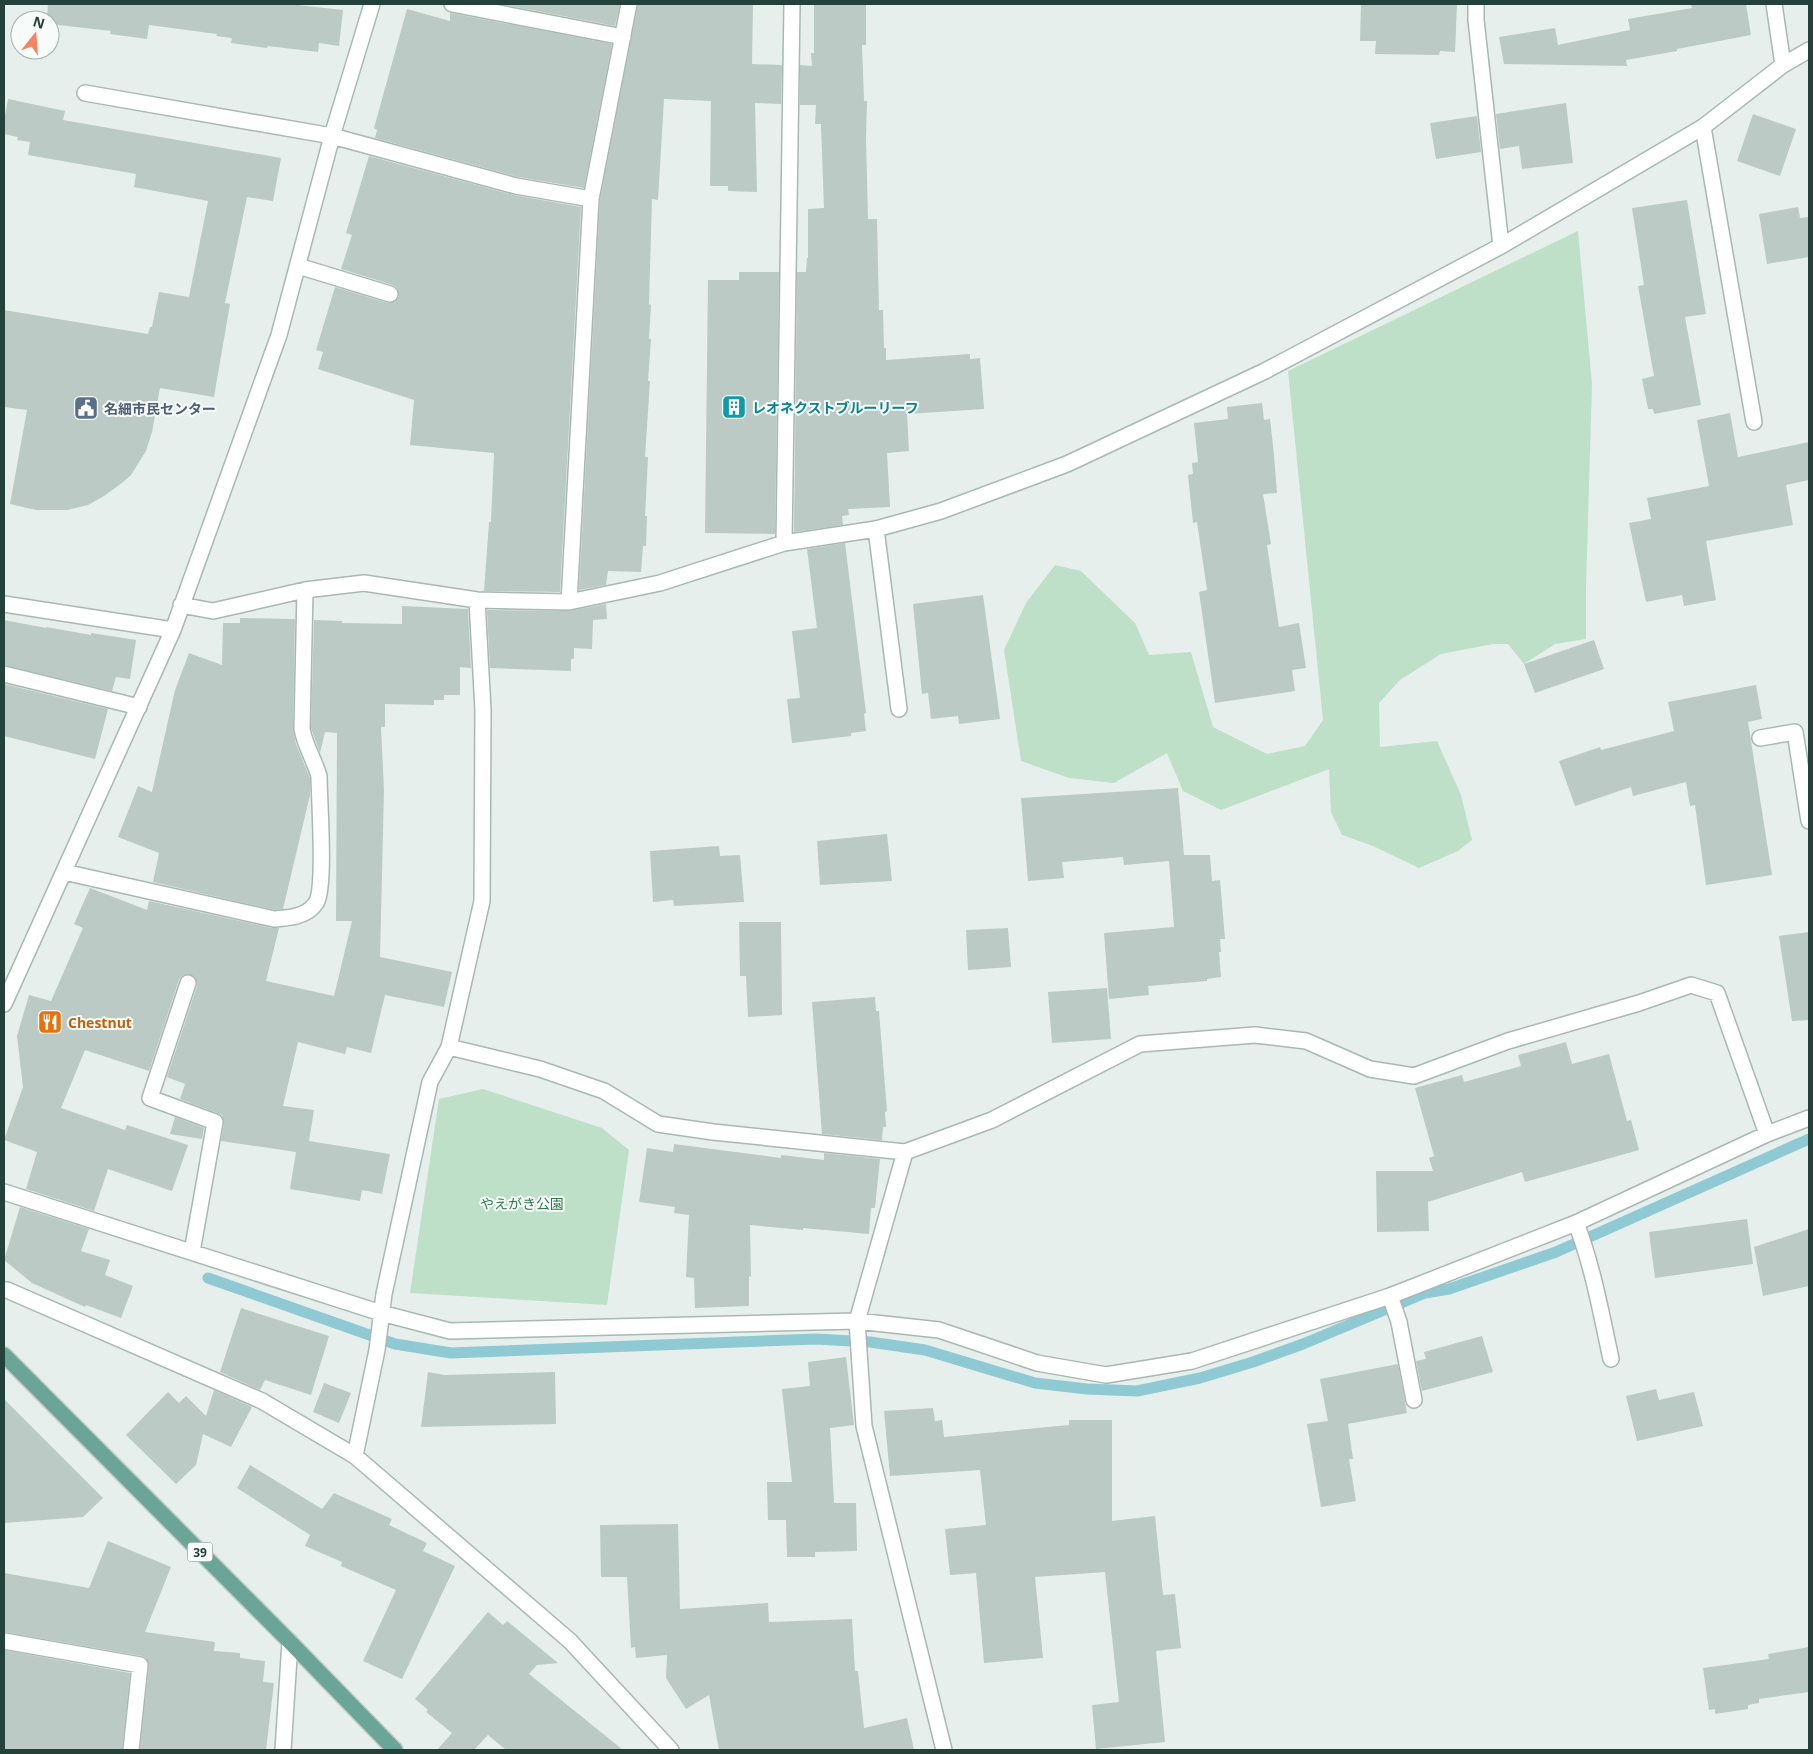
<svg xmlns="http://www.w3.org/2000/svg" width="1813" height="1754" viewBox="0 0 1813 1754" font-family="'Open Sans','Noto Sans JP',sans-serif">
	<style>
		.green { fill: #bfe0c8 }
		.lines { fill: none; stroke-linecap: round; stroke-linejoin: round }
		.stream { stroke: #8ec9d4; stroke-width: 11 }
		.building { fill: #bbcac4 }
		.service-casing { stroke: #a8b8b2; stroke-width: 18 }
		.minor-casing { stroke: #a8b8b2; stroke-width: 18 }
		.primary-casing { stroke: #c2cac8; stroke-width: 18 }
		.service { stroke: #fff; stroke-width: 15 }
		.minor { stroke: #fff; stroke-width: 15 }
		.primary { stroke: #6aa596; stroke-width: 15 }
		.labels { text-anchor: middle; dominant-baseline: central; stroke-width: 4; stroke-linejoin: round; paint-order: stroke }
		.shield { fill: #f7fbf9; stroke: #637a73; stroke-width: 1 }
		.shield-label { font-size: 12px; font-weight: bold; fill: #24423a }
		.culture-label { font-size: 14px; font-weight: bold; fill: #0d838f; stroke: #f7fbf9; text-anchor: start }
		.service-label { font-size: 14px; font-weight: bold; fill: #4e5e75; stroke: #f7fbf9; text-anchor: start }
		.food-label { font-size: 14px; font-weight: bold; fill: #c56008; stroke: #f7fbf9; text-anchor: start }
		.park-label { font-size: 14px; fill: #2d7a4b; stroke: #f7fbf9 }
	</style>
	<rect width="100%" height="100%" fill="#e6efeb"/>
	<path class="green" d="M1578,231L1592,384L1586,588V639L1555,644L1524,664L1508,644H1493L1441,654L1400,680L1379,703L1380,747L1437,741L1461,795L1472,840L1458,851L1419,868L1373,846L1342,835L1331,812L1329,769L1221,810L1183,791L1167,753L1114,783L1069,778L1021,761L1004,650L1026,603L1055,565L1081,571L1135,623L1149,655L1191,652L1213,727L1267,754L1305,746L1323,720L1288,371Z
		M483,1089L602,1128L629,1150L607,1305L410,1293L439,1099Z"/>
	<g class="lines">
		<path class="stream" d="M208,1278L395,1344L451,1353L816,1339L870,1342L925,1350L1035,1383L1087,1389L1137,1391L1200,1378L1253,1362L1303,1344L1425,1293L1449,1289L1556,1252L1809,1139"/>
	</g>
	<path class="building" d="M48,4H289L343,10L339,46L319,43L318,52L268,46L267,48L231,43L232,38L216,36L217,34L149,25L147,39L110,34L111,31L50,24V20H47Z
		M500,4H620L615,26Z
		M638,4H753L752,64L782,65L781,104L755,103L757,192L728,191V186H710L711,101L664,99L658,200L652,199L649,304L651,305L649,339H651L648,381H650L645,457H648L645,516H647L646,546H643L641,572L608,571L606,585L579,590L600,200Z
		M814,4H866V45H862L864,101H867L866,138L868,219H877L879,310H883L884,348H886V360L970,354V359L980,358L984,409L907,414L909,451L887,453L890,507L848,509L849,515L842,516L843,525L794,532L797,272H806L807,258H808V209L824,208L821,124H815L816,105H800V65L812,66L811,53H814Z
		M1361,4H1457L1455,52L1440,51L1439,55L1375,54L1376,41H1360Z
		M1691,4H1746L1751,35L1677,49V51L1626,60L1627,66L1504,64L1499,37L1555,28L1558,45L1630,30L1628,19L1692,8Z
		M407,9L450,21V13L612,44L584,188L518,177L375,138L377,130L374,128Z
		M8,99L65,111L63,120L281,158L273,201L247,197L225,303L230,304L214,397L160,388L152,432L146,451L131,475L122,483L104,496L88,505L67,510H36L10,504L27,410L4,407V310L148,334L150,327H152L159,292L189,297L208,201L134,187L136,174L28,155L30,142L17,140L18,137L4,134V121Z
		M1566,103L1573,163L1522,169L1519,146L1500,149L1496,114Z
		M1753,114L1796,129L1780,176L1737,161Z
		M1477,116L1481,152L1436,159L1430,123Z
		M369,156L514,195L581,207L560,592L484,591L489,522H491L494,453L410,445L414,400L318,369L323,352L316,350L335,287L388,303L396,301L399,296L397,288L393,285L341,269L352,235L346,233Z
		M1687,200L1706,314L1685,317L1701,405L1654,414L1653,409H1648L1642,379L1654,376L1638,286L1644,285L1632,208Z
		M1798,207L1800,218L1809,217V257L1767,264L1759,214Z
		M739,272H779L775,534L705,533L708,280H739Z
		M1262,403L1264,420L1270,419L1274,455L1277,493L1263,494L1271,544L1267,545L1279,627L1299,623L1306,668L1292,670L1295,691L1215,703L1199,592L1207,590L1197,522L1193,523L1188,475L1193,474L1192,463L1198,462L1194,423L1228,419L1227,407Z
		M1730,413L1738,457L1809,442V480L1786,485L1793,525L1706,541L1716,600L1684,606L1682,595L1646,602L1629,523L1651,519L1647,498L1709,486L1697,420Z
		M845,543L866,713L864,714L866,731L851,733V736L792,743L787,699L800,698L792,631L817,628L807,549Z
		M983,595L1000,719L959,724L958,716L931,719L928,693L922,694L913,604Z
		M606,604L607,619L593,620L592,649L574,648V659H571V671L490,668L487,610L569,611Z
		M402,606L468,609L471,668L460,667V695H444V700H434V705L385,704V727H381L384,790L380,957L452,972L444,1007L385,995L371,1053L347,1047L345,1054L298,1042L283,1106L314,1110L309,1141L390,1154L382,1194L362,1190L360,1201L290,1189L296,1152L221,1141L224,1123L222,1115L180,1099L185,1084L167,1077L197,986L195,977L187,974L182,976L179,980L149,1071L85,1050L61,1108L125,1130L127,1125L188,1145L172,1191L108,1169L94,1211L26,1189L37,1152L4,1140L23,1087L17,1036L29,995L51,1001L83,928L74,924L90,888L147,910L149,901L272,928H279L266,981L334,996L352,921H336L337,733L325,732L320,753L311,728L314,620L342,621V623L402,624Z
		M240,618L295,619L293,729L296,744L310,778V795L283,909L275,910L153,882L159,853L118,837L138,786L152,792L175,690L189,653L222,665L223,623H240Z
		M4,620L46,628V627L91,635V633L136,640L130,679L116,677L112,691L4,665Z
		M1594,640L1604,669L1535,693L1524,664Z
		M4,684L108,709L95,759L4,736Z
		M1756,685L1762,719L1748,722L1772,875L1706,885L1695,805L1690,806L1686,782L1633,796L1631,787L1575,806L1559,761L1600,747L1601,750L1674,731L1668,702Z
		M1178,788L1184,855H1210L1212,881L1220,880L1225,939H1220L1221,952H1219L1221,977L1207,979V981L1148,986L1149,995L1109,999L1104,933L1174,927L1169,861L1124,865L1123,857L1062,862L1064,878L1028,881L1021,798Z
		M887,834L892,881L820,885L817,841Z
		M719,846L720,856L740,855L744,902L674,906L673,900L653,902L650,851Z
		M739,922H781L782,1015L748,1017L746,976H740Z
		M1008,928L1011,967L968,970L966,930Z
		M1809,932V1020L1792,1021L1779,936Z
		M1107,988L1111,1039L1052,1043L1048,992Z
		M875,997L876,1011H879L887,1111L885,1112L886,1127H883L882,1140L822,1134L812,1002Z
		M1566,1042L1572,1064L1609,1054L1627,1121L1631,1120L1639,1150L1525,1182L1522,1172L1428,1202L1429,1231L1377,1232L1376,1171H1433L1429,1158L1434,1156L1415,1088L1462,1075L1464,1082L1521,1066L1518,1055Z
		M175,1117L204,1128L202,1139L170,1134Z
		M674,1144L781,1158V1155L824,1160V1153L880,1159L875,1208H871L869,1234L803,1228V1230L750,1225L751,1277L749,1276V1306L695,1308L694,1278L686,1277L689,1215L674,1213L675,1207L639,1202L647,1148L673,1152Z
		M20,1207L89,1229L81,1251L110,1260L105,1275L133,1286L121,1318L86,1305L85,1307L32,1283L4,1260Z
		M1747,1219L1753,1264L1655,1278L1649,1232Z
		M1809,1229V1286L1763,1296L1754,1247Z
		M241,1308L329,1336L311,1395L265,1380L260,1390L220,1372Z
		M1482,1336L1493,1372L1422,1391L1416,1361L1426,1359L1424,1352Z
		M846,1357L854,1425L830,1428L834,1503H856L857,1551L815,1552V1557H787L786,1520H768L767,1482H792L782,1389L810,1386L808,1362Z
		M1398,1364L1407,1413L1348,1424L1353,1459H1349L1356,1501L1321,1507L1307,1424L1328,1421L1320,1379Z
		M428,1372L444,1375L555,1372L556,1424L421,1427Z
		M324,1383L351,1393L339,1423L313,1412Z
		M1656,1389L1659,1400L1694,1392L1703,1426L1637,1441L1626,1396Z
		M214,1390L252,1407L231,1447L203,1434L196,1465L176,1484L126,1435L168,1392L179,1403L186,1396L206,1416Z
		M4,1399L103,1498L83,1517L4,1523Z
		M933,1408L935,1421L942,1420L944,1437L1069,1425V1420H1112V1521L1155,1516L1163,1595L1175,1594L1181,1648L1156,1651L1165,1742L1096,1749L1092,1705L1119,1702L1105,1572L1035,1577L1043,1658L984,1663L976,1573L950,1575L945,1529L986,1525L980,1470L890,1476L884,1411Z
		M250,1465L322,1509L334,1493L392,1519L389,1525L427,1543L423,1551L455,1566L402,1679L363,1661L396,1590L341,1566L342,1562L305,1546L310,1535L237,1488Z
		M678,1524L680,1609L768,1603L769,1622L852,1619L855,1671H858L864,1728L907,1718L914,1750H719L709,1695L686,1709L666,1678L667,1655L636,1658L635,1647L631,1648L627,1577H601L600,1525Z
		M108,1541L171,1567L145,1632L215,1642L214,1651L240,1653V1658L265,1661L263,1682L274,1683L266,1750H140L149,1666L146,1658L142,1656L4,1632V1573L89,1588Z
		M488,1612L503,1625L507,1621L558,1663L537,1665L529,1674L623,1750H506L488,1735L474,1750H437L452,1733L426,1712L428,1710L415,1699Z
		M1809,1647V1692L1759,1699V1703L1748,1705V1709L1715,1714V1709L1709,1710L1703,1668L1769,1659L1768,1654Z
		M4,1650L130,1673L122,1750H4Z"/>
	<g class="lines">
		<defs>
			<path id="service" d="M85,93L332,136
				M1703,127L1754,422
				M298,266L390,294
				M4,674L139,707
				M1760,738L1795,732L1809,821
				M1576,1223C1593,1267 1601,1313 1611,1359
				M1390,1296L1399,1322L1414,1400"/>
			<path id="minor" d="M452,4L623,37
				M1476,4V20L1501,246
				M1774,4L1783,65
				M332,136L516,186L591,199
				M876,529L899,709
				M784,543L792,4
				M569,602L591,199L629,4
				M4,604L173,630
				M181,605L213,611L305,590L364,583L477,600L569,602L660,583L784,543L876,529L941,511L1067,464L1265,371L1501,246L1703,127L1783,65L1809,50
				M64,872L274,919C288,918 307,917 316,903C326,888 319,799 319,776C314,759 305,746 302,729L305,590
				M188,983L150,1098L215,1122L192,1252
				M4,1004L173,630L279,335L332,136L372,4
				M449,1047L482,901L483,710L477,600
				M4,1192L381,1313L450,1331L857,1321L939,1330L1037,1363L1106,1375L1192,1361L1390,1296L1576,1223L1767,1134L1809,1118
				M4,1290H7L262,1401L355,1456L570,1641L671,1750
				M355,1456L377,1350L384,1294L430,1082L449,1047L540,1069L604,1091L658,1124L713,1132L905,1152
				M4,1641L140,1665L131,1750
				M283,1750L290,1642
				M944,1750L864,1426L857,1321L905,1152L992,1120L1140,1044L1255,1035L1306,1041L1370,1069L1414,1076L1508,1041L1639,1003L1691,985L1717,993L1767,1134"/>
			<path id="primary" d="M4,1355L290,1642L395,1750"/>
		</defs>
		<use href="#service" class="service-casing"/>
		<use href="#minor" class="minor-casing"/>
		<use href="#primary" class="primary-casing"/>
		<use href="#service" class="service"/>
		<use href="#minor" class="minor"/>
		<use href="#primary" class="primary"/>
	</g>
	<defs>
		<symbol id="building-square" viewBox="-11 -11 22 22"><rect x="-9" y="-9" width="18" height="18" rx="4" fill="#0f9aa8" stroke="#f7fbf9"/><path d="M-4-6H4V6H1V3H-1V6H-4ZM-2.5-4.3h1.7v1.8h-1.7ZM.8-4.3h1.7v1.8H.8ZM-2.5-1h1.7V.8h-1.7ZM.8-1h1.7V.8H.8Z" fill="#fff"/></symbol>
		<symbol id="civic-square" viewBox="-11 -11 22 22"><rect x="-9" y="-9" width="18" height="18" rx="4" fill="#5c6f8a" stroke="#f7fbf9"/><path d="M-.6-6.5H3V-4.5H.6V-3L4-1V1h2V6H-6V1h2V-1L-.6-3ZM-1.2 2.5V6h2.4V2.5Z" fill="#fff"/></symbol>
		<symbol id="restaurant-square" viewBox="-11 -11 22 22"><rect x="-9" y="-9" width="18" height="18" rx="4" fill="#e8710a" stroke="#f7fbf9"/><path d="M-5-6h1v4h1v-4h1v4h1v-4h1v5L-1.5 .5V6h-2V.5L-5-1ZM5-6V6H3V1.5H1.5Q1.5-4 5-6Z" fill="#fff"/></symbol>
	</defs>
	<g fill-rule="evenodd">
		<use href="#building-square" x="720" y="393" width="28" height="28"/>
		<use href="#civic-square" x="72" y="394" width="28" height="28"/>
		<use href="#restaurant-square" x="36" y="1008" width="28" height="28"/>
	</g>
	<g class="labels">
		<rect class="shield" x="187.5" y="1542.5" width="25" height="19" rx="4"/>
		<g class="shield-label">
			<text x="200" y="1552">39</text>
		</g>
		<g class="culture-label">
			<text x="752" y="407">レオネクストブルーリーフ</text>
		</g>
		<g class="service-label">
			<text x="104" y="408">名細市民センター</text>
		</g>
		<g class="food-label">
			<text x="68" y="1022">Chestnut</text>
		</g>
		<g class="park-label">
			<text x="522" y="1203">やえがき公園</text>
		</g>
	</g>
	<rect width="1813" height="1754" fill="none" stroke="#24423a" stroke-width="10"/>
	<g transform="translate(35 35) rotate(17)"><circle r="24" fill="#f7fbf9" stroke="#a3b1ad"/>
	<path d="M0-4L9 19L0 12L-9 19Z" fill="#f4845f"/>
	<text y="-8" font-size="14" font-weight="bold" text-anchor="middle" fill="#24423a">N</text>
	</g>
</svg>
